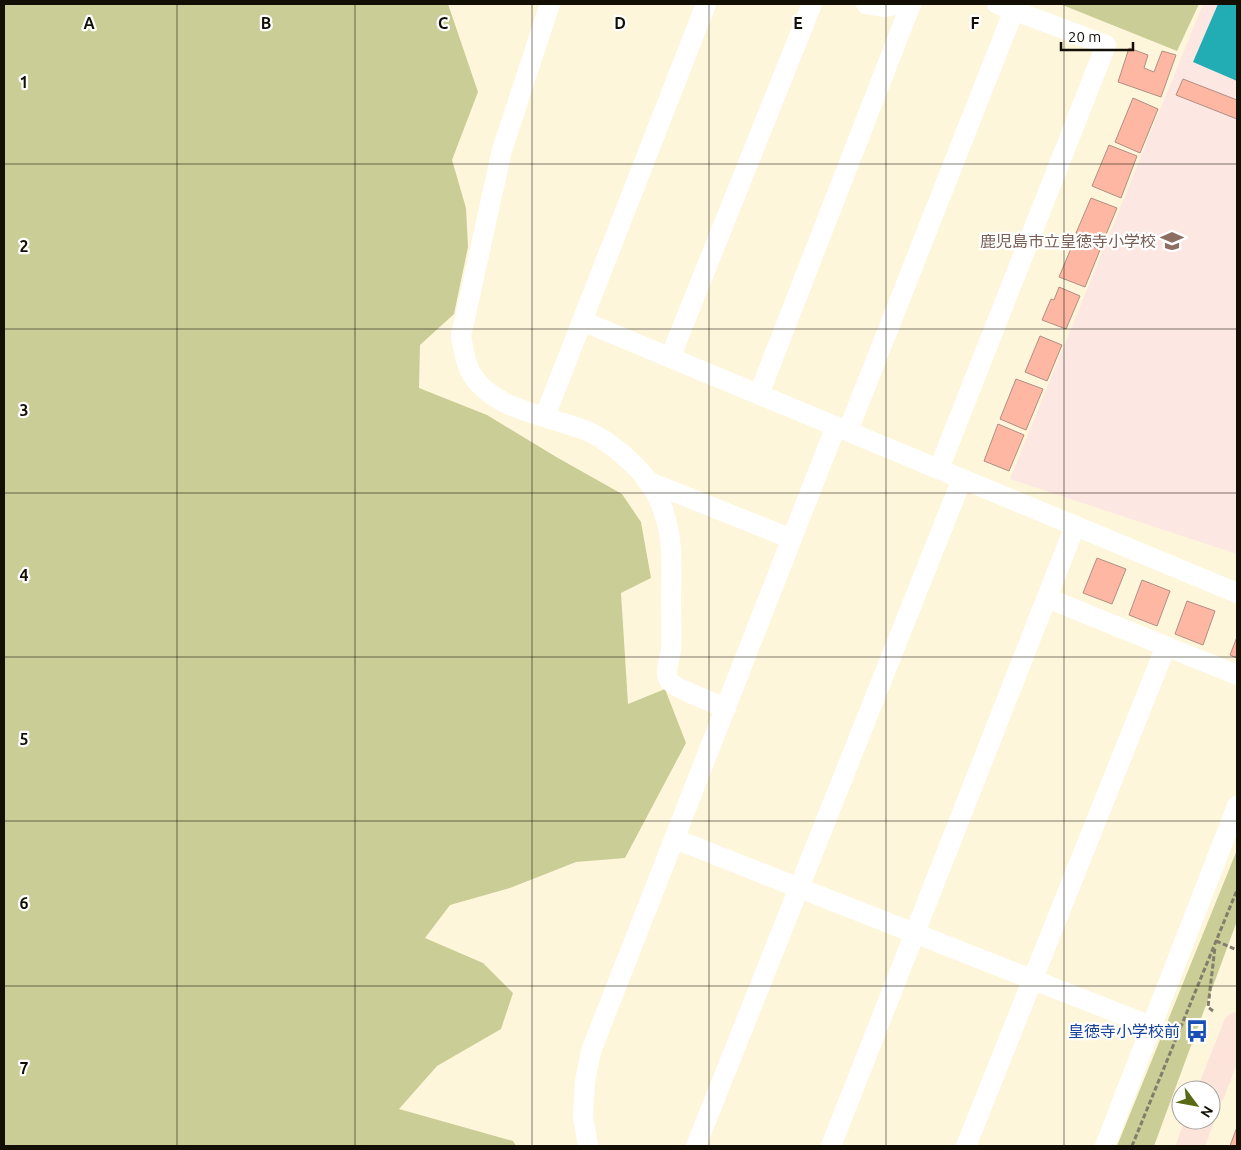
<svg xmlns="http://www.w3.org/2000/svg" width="1241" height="1150" viewBox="0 0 1241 1150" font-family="Ubuntu,'Noto Sans JP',sans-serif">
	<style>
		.education { fill: #fce7e3 }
		.green { fill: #cacd96 }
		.water { fill: #22adb5 }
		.building { fill: #feb7a2; stroke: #b18e83 }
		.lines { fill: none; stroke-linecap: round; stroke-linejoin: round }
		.path { stroke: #837d6b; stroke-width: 3; stroke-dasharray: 5 2.5; stroke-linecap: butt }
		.street { stroke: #fff; stroke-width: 20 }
		.secondary { stroke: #fce4da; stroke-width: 28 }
		.grid { fill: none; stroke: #130f05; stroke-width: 1; stroke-opacity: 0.55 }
		.labels { text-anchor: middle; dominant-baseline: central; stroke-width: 4.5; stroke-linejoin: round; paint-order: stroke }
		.education-label { font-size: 16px; fill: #785e54; stroke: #fff; text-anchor: end }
		.transit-label { font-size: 16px; fill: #164399; stroke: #fff; text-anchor: end }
		.grid-label { font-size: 16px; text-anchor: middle; font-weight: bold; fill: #130f05; stroke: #fff; stroke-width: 4.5; stroke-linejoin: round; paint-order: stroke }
	</style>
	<rect width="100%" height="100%" fill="#fef6db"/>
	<path class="education" d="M1203,4H1237V554L1010,479Z"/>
	<path class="green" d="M4,4H448L478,92L452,160L466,208L468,247L454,314L420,345L419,388L487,415L558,458L622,494L641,522L651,578L621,593L628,704L665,689L686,743L625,858L576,862L510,888L450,905L425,938L483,963L513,993L501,1029L437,1066L399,1109L513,1141L516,1146H4Z
		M1060,4H1199L1177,51Z
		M1237,850V921L1154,1146H1117Z"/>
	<path class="water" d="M1218,4H1237V81L1193,62Z"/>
	<path class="building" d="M1129,48L1148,55L1144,68L1154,72L1162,51L1176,55L1161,97L1118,82Z
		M1183,79L1237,100V119L1176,95Z
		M1133,98L1158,109L1140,153L1115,142Z
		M1109,145L1137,156L1121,198L1092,186Z
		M1091,198L1117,208L1102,244L1076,233Z
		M1075,239L1100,250L1085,287L1059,277Z
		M1059,287L1080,296L1066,329L1042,320L1051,299L1054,300Z
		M1040,336L1062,345L1047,381L1025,372Z
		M1016,379L1043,389L1026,430L1000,419Z
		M998,424L1024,435L1009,471L984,461Z
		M1097,558L1126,569L1112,604L1083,593Z
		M1142,580L1170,591L1157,626L1129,615Z
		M1187,601L1215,611L1203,645L1175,634Z
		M1237,637V658L1230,655Z
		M1237,1127V1146H1230Z"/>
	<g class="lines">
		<path class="path" d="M1216,941L1237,950
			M1213,1011L1208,1007L1215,947
			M1132,1146L1237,890"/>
		<path class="street" d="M550,4L502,150L461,336C463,348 465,362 471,373C493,411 549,415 587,431C609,440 640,467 652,487C674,522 672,558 671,597C671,615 672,633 671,650C670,659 664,672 669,680C673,688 715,703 726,708
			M866,4L885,7L902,4
			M582,321L1237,593
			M670,358L812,4
			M759,394L911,4
			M545,416L706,4
			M848,431L1014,10
			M939,469L1106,45L997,4
			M647,481L792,539
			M1047,598L1237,675
			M675,839L1151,1026
			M588,1146L583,1117L585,1082L591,1051L836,426
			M696,1146L962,479
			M831,1146L1075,526
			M966,1146L1166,646
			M1105,1146L1237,806"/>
		<path class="secondary" d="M1211,1092L1237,1026
			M1190,1146L1200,1120"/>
	</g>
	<path class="grid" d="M177,4V1146M355,4V1146M532,4V1146M709,4V1146M886,4V1146M1064,4V1146M4,164H1237M4,329H1237M4,493H1237M4,657H1237M4,821H1237M4,986H1237"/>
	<defs>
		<symbol id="school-bare" viewBox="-9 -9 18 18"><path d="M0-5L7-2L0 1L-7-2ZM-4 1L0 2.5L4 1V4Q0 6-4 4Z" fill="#8d6e63" stroke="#fff" stroke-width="2.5" paint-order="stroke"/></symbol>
		<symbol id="bus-bare" viewBox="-9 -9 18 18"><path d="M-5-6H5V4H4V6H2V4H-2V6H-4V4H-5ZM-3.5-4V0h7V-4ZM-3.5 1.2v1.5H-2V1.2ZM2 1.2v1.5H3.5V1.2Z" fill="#1a4fb4" stroke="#fff" stroke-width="2.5" paint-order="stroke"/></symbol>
	</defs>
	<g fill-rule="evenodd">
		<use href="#school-bare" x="1156" y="225" width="32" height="32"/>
		<use href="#bus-bare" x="1181" y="1015" width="32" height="32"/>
	</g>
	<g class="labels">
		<g class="education-label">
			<text x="1156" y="241">鹿児島市立皇徳寺小学校</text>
		</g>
		<g class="transit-label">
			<text x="1180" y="1031">皇徳寺小学校前</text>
		</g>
	</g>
	<g class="grid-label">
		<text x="89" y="29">A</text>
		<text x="266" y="29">B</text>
		<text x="443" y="29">C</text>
		<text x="620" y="29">D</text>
		<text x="798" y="29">E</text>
		<text x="975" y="29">F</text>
		<text x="24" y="88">1</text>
		<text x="24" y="252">2</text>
		<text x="24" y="416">3</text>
		<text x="24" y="581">4</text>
		<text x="24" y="745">5</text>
		<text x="24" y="909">6</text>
		<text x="24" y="1074">7</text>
	</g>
	<rect width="1241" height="1150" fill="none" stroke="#130f05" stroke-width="10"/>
	<g transform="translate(1196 1105) rotate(122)"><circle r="24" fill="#ffffff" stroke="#a19f9b"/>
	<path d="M0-4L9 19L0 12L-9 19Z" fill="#596a14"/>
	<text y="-8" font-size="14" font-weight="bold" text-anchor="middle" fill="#130f05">N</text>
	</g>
	<path d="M1061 42v8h72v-8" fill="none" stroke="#130f05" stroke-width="2.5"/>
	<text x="1068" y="42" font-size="15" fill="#130f05" stroke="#ffffff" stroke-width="4" paint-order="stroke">20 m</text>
</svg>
